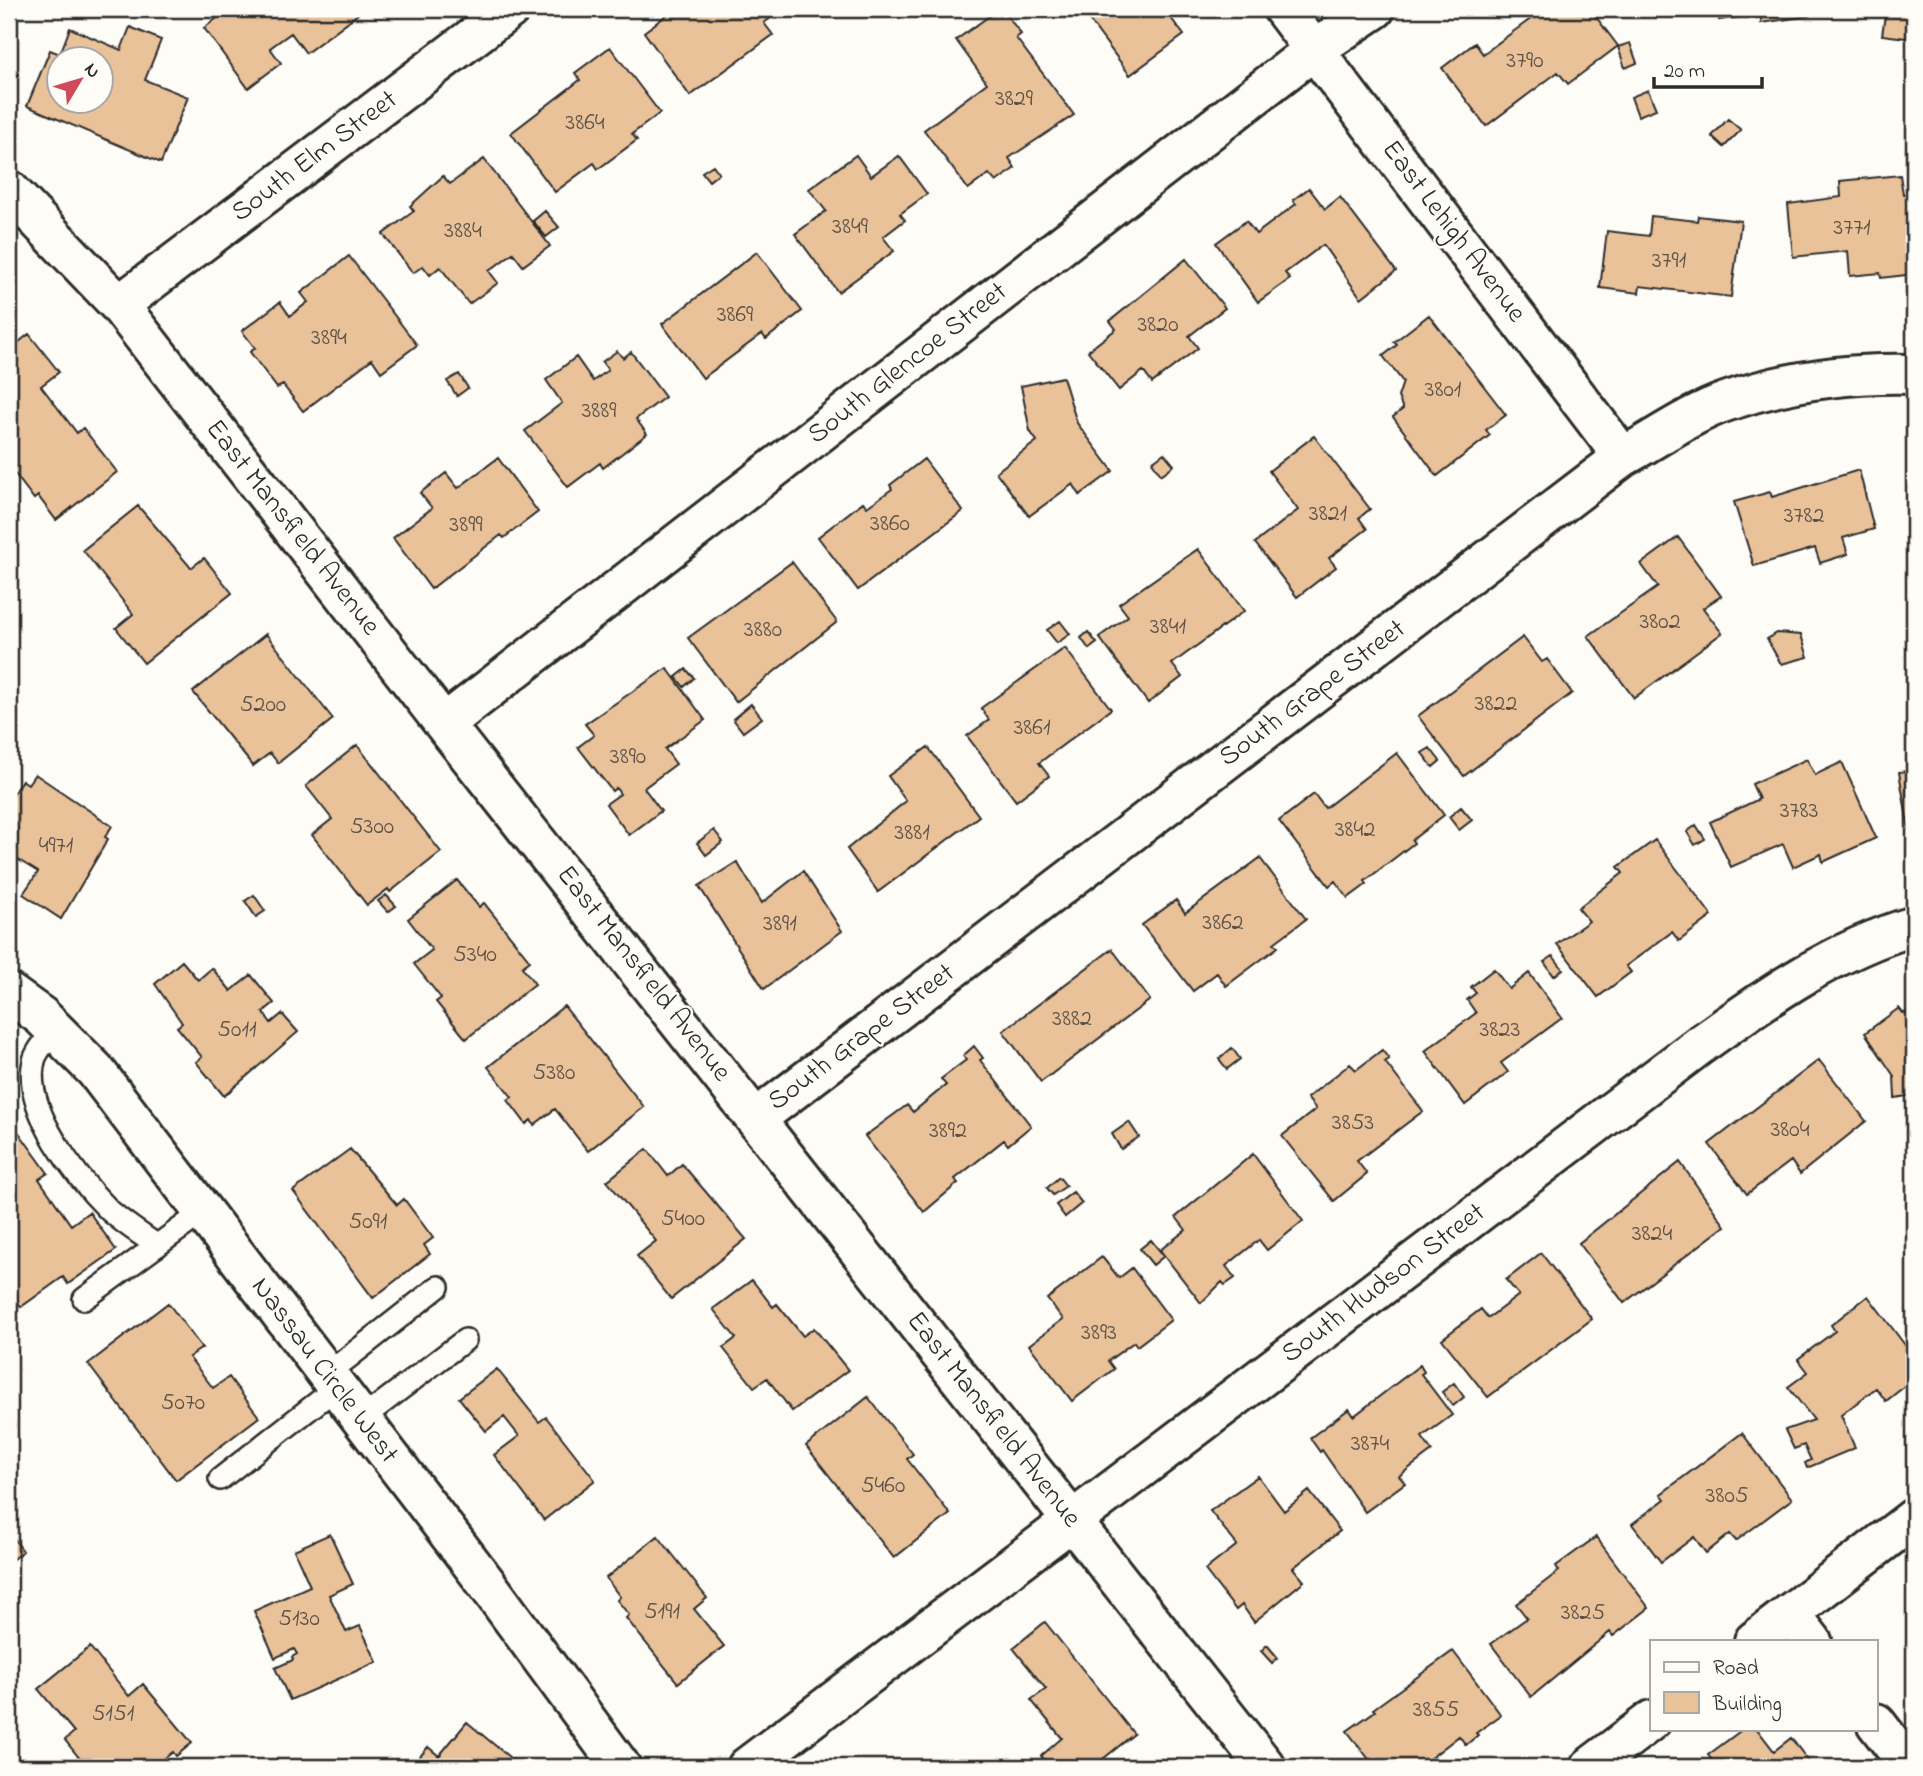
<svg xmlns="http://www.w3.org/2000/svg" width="1923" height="1776" viewBox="0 0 1923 1776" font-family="'Indie Flower',sans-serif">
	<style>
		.building { fill: #eac29a; stroke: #2b2b2b; stroke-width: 2; fill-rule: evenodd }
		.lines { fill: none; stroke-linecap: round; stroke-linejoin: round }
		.lane-casing { stroke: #2b2b2b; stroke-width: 26 }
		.street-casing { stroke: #2b2b2b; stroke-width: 44 }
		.lane { stroke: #fdfcf7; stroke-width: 21 }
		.street { stroke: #fdfcf7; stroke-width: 38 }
		.labels { text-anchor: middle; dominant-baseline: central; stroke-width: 5; stroke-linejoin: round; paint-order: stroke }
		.number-label { font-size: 24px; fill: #5b5147 }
		.street-label { font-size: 28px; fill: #2b2b2b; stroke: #fdfcf7 }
	</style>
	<rect width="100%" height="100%" fill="#fdfcf7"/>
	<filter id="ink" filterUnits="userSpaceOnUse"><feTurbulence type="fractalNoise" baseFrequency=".0143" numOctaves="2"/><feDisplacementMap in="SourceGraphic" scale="14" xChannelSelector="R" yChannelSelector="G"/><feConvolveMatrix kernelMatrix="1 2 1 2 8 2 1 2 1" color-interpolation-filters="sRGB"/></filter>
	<g filter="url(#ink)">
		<path class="building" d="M229,9H354L358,14L306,53L291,33L270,48L281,63L248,88L204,28Z
			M675,9H681L685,14L692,9H783L764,23L773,35L690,96L644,32Z
			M999,9H1002L1021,34L1016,38L1074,115L1009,158L1015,168L996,182L989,174L968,189L924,130L987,83L956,40Z
			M1081,9H1164L1184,35L1130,75Z
			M1544,9H1590L1618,46L1568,84L1558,72L1486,126L1442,68L1475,43L1483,54Z
			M1717,9H1808L1809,16L1761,23V14L1719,20Z
			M1886,9H1914V39L1882,35Z
			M130,27L161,40L145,80L188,97L161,163L27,106L50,50L60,54L70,28L121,50ZM60,60H102V102H60Z
			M1630,43L1637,63L1625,68L1618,47Z
			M610,47L660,113L632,134L637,140L598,169L594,163L555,192L511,133L580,80L575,73Z
			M1648,90L1656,109L1638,116L1631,97Z
			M1728,119L1741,130L1724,147L1712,136Z
			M856,155L871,176L899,156L927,194L900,214L905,220L883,237L894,251L838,292L795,234L826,211L809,189Z
			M484,159L550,246L523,266L513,253L489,271L498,283L469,304L440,267L430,275L423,266L413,273L383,234L414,211L410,206L443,176L450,184Z
			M713,165L719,173L709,181L702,172Z
			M1900,175L1903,194L1914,193V274L1881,278L1880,273L1850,276L1848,251L1793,257L1788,204L1841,197L1840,181Z
			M1309,188L1325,209L1340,197L1396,271L1361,298L1323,245L1285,273L1290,279L1258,302L1216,243L1246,221L1256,234L1296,204L1293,200Z
			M545,211L559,227L546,237L533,221Z
			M1651,216L1697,221L1698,216L1741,221L1731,297L1640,286L1639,293L1600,288L1607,231L1649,236Z
			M757,252L802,311L766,339L762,334L703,378L662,324Z
			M349,256L417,345L381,372L372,359L303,411L283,385L277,388L250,352L255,348L242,331L280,302L290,316L308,302L301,293Z
			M1186,259L1225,308L1189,336L1198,348L1152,383L1143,371L1119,390L1088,351L1116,329L1110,321Z
			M1429,315L1506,415L1486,430L1490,435L1437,476L1393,417L1403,409L1398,397L1403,382L1383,356L1397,345L1394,342Z
			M29,334L59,372L41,386L77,433L83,428L117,472L56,520L38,496L34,499L9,466V350Z
			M617,351L623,358L631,352L665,397L636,419L647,434L603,468L600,463L568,487L525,431L562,403L546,380L576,357L593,381L608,370L602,362Z
			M459,374L468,388L457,396L447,381Z
			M1063,377L1077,423L1113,471L1080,495L1073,484L1029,516L996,472L1037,441L1030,431L1021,386Z
			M1314,436L1370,509L1359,518L1367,529L1329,558L1336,567L1297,597L1255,543L1298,510L1269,471Z
			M1164,453L1174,465L1161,475L1152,462Z
			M498,458L538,512L504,538L501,535L431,589L393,538L432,508L420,493L446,473L458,488Z
			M924,459L963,511L858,590L818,537L863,502L867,507L892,489L890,485Z
			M1859,470L1874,529L1843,538L1848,554L1820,563L1815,548L1754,566L1734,502L1770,492L1772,497Z
			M138,506L191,568L204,558L232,593L144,663L116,628L133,614L83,550Z
			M1678,537L1721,596L1703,608L1722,633L1634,698L1588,636L1658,587L1641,564Z
			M1198,549L1244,611L1172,664L1182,677L1148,703L1099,637L1128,616L1119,604Z
			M792,562L837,622L736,702L688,638Z
			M1060,621L1070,634L1057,643L1047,630Z
			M1088,632L1097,643L1089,649L1081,638Z
			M1777,633L1801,635L1808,657L1781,664L1767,639Z
			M266,634L333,719L278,763L270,753L253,766L193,692Z
			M1523,637L1542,662L1547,659L1572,693L1464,776L1418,716Z
			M1065,648L1111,709L1039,763L1049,776L1016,801L967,736L989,720L981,708Z
			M667,668L705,720L665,749L676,764L644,788L661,811L629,835L606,804L620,794L616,788L612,791L578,747L594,735L585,724Z
			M686,669L694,678L684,687L676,677Z
			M751,704L762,718L743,732L733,719Z
			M357,745L441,852L390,892L388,889L367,905L312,835L332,819L306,786Z
			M928,747L979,816L878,892L847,849L906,801L888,776Z
			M1430,748L1440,761L1433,767L1422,753Z
			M1397,753L1444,815L1412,840L1414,843L1365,881L1367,884L1348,898L1335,881L1329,886L1279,821L1314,794L1325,808Z
			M1807,759L1815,775L1842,762L1876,838L1823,862L1821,854L1793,867L1783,844L1731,867L1710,822L1759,799L1752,784Z
			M1914,770V830H1909L1899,772Z
			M35,774L112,826L105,837L108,839L61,919L23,894L38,872L9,854V800L22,780L28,784Z
			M1461,807L1472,820L1459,830L1449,817Z
			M1696,825L1705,839L1695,845L1687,832Z
			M714,830L723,842L706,855L697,843Z
			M1655,840L1712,916L1679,941L1672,932L1626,966L1631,972L1598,997L1557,944L1589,921L1578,908L1623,873L1618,867Z
			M1260,858L1306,919L1274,943L1278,947L1226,986L1217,973L1193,991L1142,925L1176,900L1185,913Z
			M737,862L762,903L803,871L842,931L764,989L699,886Z
			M457,880L479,907L484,903L530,961L522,967L535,984L466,1039L436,1002L441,998L414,964L432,950L408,919Z
			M254,895L265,911L256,917L245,901Z
			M386,895L396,906L388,912L378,901Z
			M1112,949L1150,1000L1041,1082L1003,1031Z
			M1553,956L1563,969L1554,976L1544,962Z
			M182,961L198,980L212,968L231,991L251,975L274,1003L263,1012L271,1023L282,1014L298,1032L224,1096L196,1062L202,1057L177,1027L182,1023L155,984Z
			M1494,969L1509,989L1529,973L1562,1018L1501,1063L1508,1072L1465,1105L1425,1051L1476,1013L1467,1000L1476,993L1471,987Z
			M564,1006L644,1107L588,1151L555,1109L534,1125L531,1120L526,1124L508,1100L512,1097L488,1067Z
			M1899,1008L1903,1013L1914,1012V1095L1895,1098L1894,1076L1865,1033Z
			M974,1046L983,1058L980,1060L1031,1126L1008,1145L1004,1140L955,1179L958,1183L924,1212L865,1136L907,1105L913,1112L946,1085L941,1079L966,1060L963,1056Z
			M1232,1048L1240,1059L1227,1069L1219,1059Z
			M1382,1050L1389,1059L1385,1062L1423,1111L1357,1161L1367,1174L1334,1201L1282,1136L1316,1109L1307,1098L1350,1064L1356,1070Z
			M1819,1060L1866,1121L1800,1174L1791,1161L1747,1194L1709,1144Z
			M1129,1122L1139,1137L1121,1149L1112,1134Z
			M12,1123L48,1173L39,1179L71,1225L89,1212L116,1250L68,1284L63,1277L21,1307L9,1290V1126Z
			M350,1149L397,1205L404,1199L433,1238L424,1245L430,1254L373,1298L293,1191Z
			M647,1149L668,1176L682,1164L746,1239L671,1299L637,1256L656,1241L607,1181Z
			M1253,1154L1303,1221L1267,1250L1259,1240L1226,1266L1235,1278L1225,1285L1222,1282L1201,1303L1160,1250L1186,1230L1176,1217Z
			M1680,1162L1725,1226L1624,1303L1579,1243Z
			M1059,1177L1066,1186L1053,1195L1047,1188Z
			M1073,1192L1082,1203L1065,1217L1056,1205Z
			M1151,1240L1164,1256L1153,1265L1140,1249Z
			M1541,1253L1592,1319L1488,1397L1442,1339L1481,1309L1488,1318L1519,1295L1506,1280Z
			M1102,1257L1119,1278L1132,1268L1171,1320L1137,1346L1134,1342L1108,1361L1114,1369L1072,1401L1029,1345L1063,1319L1047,1299Z
			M752,1280L773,1307L777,1304L803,1336L814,1328L848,1370L792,1411L767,1378L754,1387L723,1348L736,1338L713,1309Z
			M1868,1296L1914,1357V1379L1886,1401L1876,1388L1841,1415L1855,1448L1807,1468L1805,1463L1811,1460L1804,1445L1794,1449L1785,1430L1814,1420L1788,1387L1808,1372L1798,1359L1835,1331L1831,1325Z
			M168,1303L202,1348L189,1357L213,1388L229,1377L259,1417L176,1480L88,1364Z
			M1420,1365L1424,1372L1421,1374L1452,1415L1422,1437L1432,1451L1399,1476L1405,1483L1365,1512L1322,1450L1320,1452L1310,1438L1349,1409L1354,1416Z
			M497,1369L539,1422L546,1417L595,1480L544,1520L494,1455L519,1436L504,1417L486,1431L459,1398Z
			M1454,1383L1464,1397L1453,1406L1442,1392Z
			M868,1397L913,1454L907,1459L950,1514L894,1558L806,1446Z
			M1742,1433L1792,1499L1736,1541L1730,1534L1706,1553L1694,1537L1661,1562L1632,1524L1665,1499L1661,1494Z
			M1258,1476L1284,1511L1309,1491L1340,1531L1293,1568L1304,1581L1254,1622L1242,1605L1236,1610L1205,1570L1237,1545L1210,1511Z
			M9,1532L23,1551L9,1562Z
			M330,1534L353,1584L329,1595L346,1632L360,1626L377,1662L290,1700L275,1668L293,1660L292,1657L297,1654L294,1649L275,1658L254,1611L310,1586L294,1550Z
			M658,1536L707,1598L694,1609L724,1646L678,1683L626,1618L629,1615L617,1600L620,1597L606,1578Z
			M1596,1537L1649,1608L1613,1636L1610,1632L1531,1697L1491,1644L1527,1618L1516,1604L1559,1571L1556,1566Z
			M1045,1622L1134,1734L1093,1767H1051L1041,1756L1062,1738L1031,1700L1046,1689L1013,1648Z
			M1267,1645L1278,1658L1272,1663L1261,1651Z
			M90,1647L129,1696L143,1684L192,1743L176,1756L173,1752L153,1767H92L87,1762L84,1764L65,1740L74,1732L38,1689Z
			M1453,1651L1501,1715L1476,1733L1478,1735L1466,1745L1459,1736L1423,1764L1425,1767H1375L1347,1731L1375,1711L1373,1709Z
			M467,1722L521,1767H411L428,1747L439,1756Z
			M1743,1729H1757L1774,1751L1791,1738L1813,1767H1717L1708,1755Z"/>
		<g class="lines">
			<defs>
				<path id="lane" d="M54,1030C48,1039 36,1051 34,1061C22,1109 77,1178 109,1210C123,1223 141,1234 157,1246
					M84,1299L203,1212
					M326,1375L438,1287
					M360,1420L465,1340
					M220,1479L336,1388"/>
				<path id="street" d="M1283,9L1623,457
					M9,190L119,305L444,724L1266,1767
					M119,305L510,9
					M444,724L1315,49L1375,9
					M9,993L41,1016L95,1070L487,1584L621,1767
					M757,1118L1623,457C1657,438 1692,413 1728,401C1789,380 1851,372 1914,374
					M1790,1613L1812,1641
					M1754,1641L1914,1518
					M1876,1723L1910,1767
					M747,1767L1700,1045C1767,997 1833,950 1914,926
					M1590,1767L1652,1720"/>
			</defs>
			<use href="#lane" class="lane-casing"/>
			<use href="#street" class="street-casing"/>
			<use href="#lane" class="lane"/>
			<use href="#street" class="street"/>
		</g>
	</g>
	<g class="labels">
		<g class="number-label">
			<text x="1525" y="61">3790</text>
			<text x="1014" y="99">3829</text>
			<text x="585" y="123">3864</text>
			<text x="850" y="227">3849</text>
			<text x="1852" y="228">3771</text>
			<text x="463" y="231">3884</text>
			<text x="1669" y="261">3791</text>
			<text x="735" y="315">3869</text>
			<text x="1158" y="325">3820</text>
			<text x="329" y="338">3894</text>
			<text x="1443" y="390">3801</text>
			<text x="599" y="411">3889</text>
			<text x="1328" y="514">3821</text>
			<text x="1804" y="516">3782</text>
			<text x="890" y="524">3860</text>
			<text x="466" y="525">3899</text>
			<text x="1660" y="622">3802</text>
			<text x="1168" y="627">3841</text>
			<text x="763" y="630">3880</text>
			<text x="1496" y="704">3822</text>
			<text x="263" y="705">5200</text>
			<text x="1032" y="728">3861</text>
			<text x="628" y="757">3890</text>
			<text x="1799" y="811">3783</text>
			<text x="372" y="827">5300</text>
			<text x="1355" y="830">3842</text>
			<text x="912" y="833">3881</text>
			<text x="56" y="846">4971</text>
			<text x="1223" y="923">3862</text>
			<text x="780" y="924">3891</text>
			<text x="475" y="955">5340</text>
			<text x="1072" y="1019">3882</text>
			<text x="237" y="1030">5011</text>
			<text x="1500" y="1030">3823</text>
			<text x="554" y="1073">5380</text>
			<text x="1353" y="1123">3853</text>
			<text x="1790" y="1130">3804</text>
			<text x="948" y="1131">3892</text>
			<text x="683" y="1219">5400</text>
			<text x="368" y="1222">5091</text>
			<text x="1652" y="1234">3824</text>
			<text x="1099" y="1333">3893</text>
			<text x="183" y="1403">5070</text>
			<text x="1370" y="1444">3874</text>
			<text x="883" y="1486">5460</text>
			<text x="1727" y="1496">3805</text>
			<text x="662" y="1612">5191</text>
			<text x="1583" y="1613">3825</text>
			<text x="299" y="1619">5130</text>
			<text x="1436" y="1710">3855</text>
			<text x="113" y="1714">5151</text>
		</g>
		<g class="street-label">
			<text transform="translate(315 157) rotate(-37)">South Elm Street</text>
			<text transform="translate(1453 232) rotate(53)">East Lehigh Avenue</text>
			<text transform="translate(908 364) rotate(-38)">South Glencoe Street</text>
			<text transform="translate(292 528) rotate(52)">East Mansfield Avenue</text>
			<text transform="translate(1313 694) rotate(-37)">South Grape Street</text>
			<text transform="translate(643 974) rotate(52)">East Mansfield Avenue</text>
			<text transform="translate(862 1038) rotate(-37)">South Grape Street</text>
			<text transform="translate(1384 1284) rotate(-37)">South Hudson Street</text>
			<text transform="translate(324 1371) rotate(53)">Nassau Circle West</text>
			<text transform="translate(993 1420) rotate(52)">East Mansfield Avenue</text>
		</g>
	</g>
	<rect width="1923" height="1776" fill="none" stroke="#fdfcf7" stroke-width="35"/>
	<rect x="18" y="18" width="1888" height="1741" fill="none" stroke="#2b2b2b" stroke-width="2.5" filter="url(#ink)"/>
	<rect x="1650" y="1640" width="228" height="91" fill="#fdfcf7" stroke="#a9a8a5" stroke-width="2"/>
	<rect x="1664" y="1662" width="35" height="10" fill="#fdfcf7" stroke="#a9a8a5" stroke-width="2"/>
	<text x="1713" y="1674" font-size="21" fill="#2b2b2b">Road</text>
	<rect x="1664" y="1692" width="35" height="21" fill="#eac29a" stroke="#a9a8a5" stroke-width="2"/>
	<text x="1713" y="1710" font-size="21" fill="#2b2b2b">Building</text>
	<g transform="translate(80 80) rotate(52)"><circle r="33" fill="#fdfcf7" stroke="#a9a8a5" stroke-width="2"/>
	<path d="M0-5L12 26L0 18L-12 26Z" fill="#d1495b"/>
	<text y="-10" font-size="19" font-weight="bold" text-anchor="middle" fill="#2b2b2b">N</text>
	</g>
	<path d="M1654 77v10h108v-10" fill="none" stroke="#2b2b2b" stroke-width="3.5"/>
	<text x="1664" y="77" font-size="21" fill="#2b2b2b" stroke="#fdfcf7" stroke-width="5" paint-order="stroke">20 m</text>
</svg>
